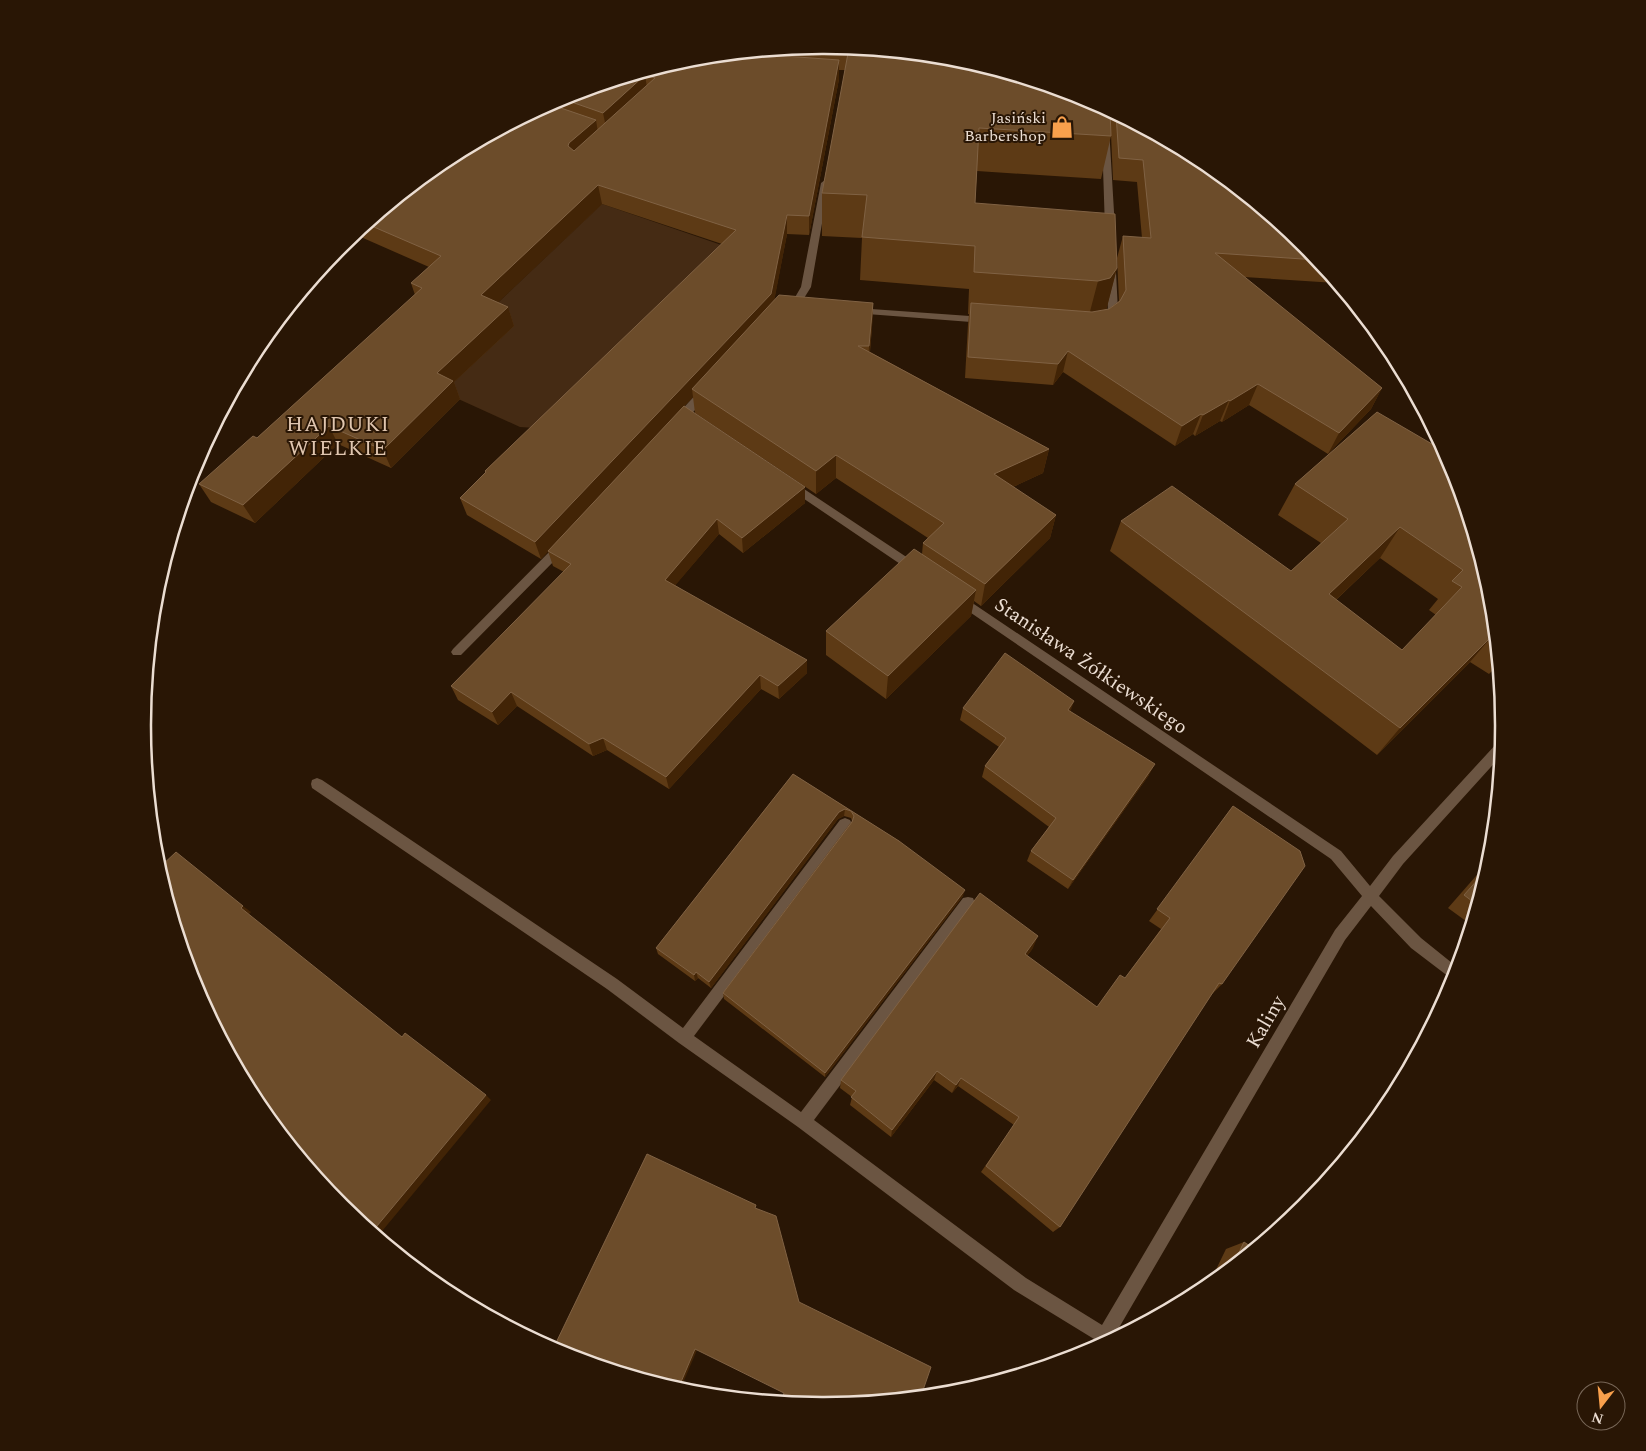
<svg xmlns="http://www.w3.org/2000/svg" width="1646" height="1451" viewBox="0 0 1646 1451" font-family="Spectral,serif">
	<style>
		.green { fill: #452b14 }
		.lines { fill: none; stroke-linecap: round; stroke-linejoin: round }
		.minor { fill: #6b5542; fill-rule: evenodd }
		.wall { fill: #5d3a15; fill-rule: evenodd }
		.shaded-wall { fill: #422406 }
		.building { fill: #6c4c2a; stroke: #806244; fill-rule: evenodd }
		.labels { text-anchor: middle; dominant-baseline: central; stroke-width: 4; stroke-linejoin: round; paint-order: stroke }
		.far-poi-label { font-size: 16px; fill: #ebddd2; stroke: #291605; text-anchor: end }
		.street-label { font-size: 20px; fill: #ebddd2; stroke: #291605 }
		.neighbourhood-label { font-size: 21px; letter-spacing: 1px; fill: #e0c6b0; stroke: #291605 }
		.rim { fill: none; stroke: #ebddd2; stroke-width: 2.5 }
	</style>
	<rect width="100%" height="100%" fill="#291605"/>
	<path class="green" d="M602,204L736,250L552,429L520,427L443,392L513,326L487,313Z"/>
	<g class="lines">
		<path class="minor" d="M1101,106L1108,110L1115,229L1110,232L1105,229Z
			M825,180L829,183L811,287L801,303L792,309H786V305L794,299L801,287L821,183Z
			M1111,269L1116,272L1118,311L1112,323L1109,324L1104,321L1108,311L1106,272Z
			M857,308L984,317L989,320L984,323L854,313V309Z
			M705,388L709,389L710,392L709,395L682,424H674L673,421L674,418L701,389Z
			M792,481L920,566L922,569L920,572H912L788,488L787,485L788,482Z
			M562,542L568,546L566,549L461,655H453L451,652L453,649L558,543Z
			M959,594L1341,851L1370,886L1393,856L1498,742L1502,741L1500,757L1403,864L1379,896L1421,938L1457,967L1453,980L1411,948L1371,906L1345,940L1113,1338L1093,1349L1092,1345L1094,1339L1014,1290L798,1127L679,1043L607,989L312,788L311,784L312,780L317,778L322,780L617,979L683,1028L840,820L845,818L850,820L852,824L850,828L694,1036L801,1112L963,898L968,897L973,898L975,903L973,908L814,1120L1026,1278L1102,1325L1335,930L1362,896L1331,859L955,602L953,599L955,596Z"/>
	</g>
	<path class="wall" d="M823,45L956,58L1111,136L1101,179L977,171L975,203L1117,268L1106,310L1109,309L1119,301L1117,258L1123,236L1142,238L1137,182L1113,180L1110,111L1201,160L1304,245L1336,283L1244,277L1382,388L1371,409L1328,454L1249,405L1222,422L1220,421L1195,436L1193,434L1175,446L1063,372L1053,385L965,378L968,324L969,314H968L969,289L860,280L862,238L822,236V193L845,70H839V79L809,235L787,234L774,300L873,303L872,327L870,352L1049,449L1043,473L1013,487L1056,515L1050,538L981,606L974,601L971,616L886,699L826,655V631L922,554L923,543L928,538L836,478L816,494L695,413L693,397L684,406L805,503L743,553L719,534L675,585L807,673L779,699L761,689L669,789L607,750L593,756L517,706L498,725L458,700L451,686L564,572L553,566L548,551L569,529L541,559L467,515L460,498L485,473V471L722,244L602,204L498,302L508,307L514,326L454,382L460,399L391,468L338,444L255,523L211,502L199,484L257,438L415,295L411,283L429,267L354,234L445,160L563,97L691,58Z
		M1377,412L1490,593L1498,665L1489,674L1470,662L1377,755L1110,551L1121,521L1291,571L1321,543L1278,515L1295,484ZM1380,558L1438,599L1429,610L1436,615L1402,650L1336,600Z
		M963,708L1070,711L1149,775L1068,889L1027,861L1031,851L1049,827L982,777L985,766L999,747L960,720Z
		M793,774L899,841L963,896L825,1077L724,999L723,993L852,821L851,818L844,816L838,819L711,988L698,978L695,981L658,954L656,948Z
		M1233,806L1222,984L1211,995L1060,1227L1053,1232L981,1172L1014,1125L958,1086L952,1093L934,1080L891,1137L850,1105L852,1097L840,1088L841,1080L1033,948L1027,956L1097,1007L1125,978L1161,929L1149,921Z
		M1490,860L1470,924L1448,908Z
		M1244,1242L1253,1248L1208,1286L1226,1249Z"/>
	<path class="shaded-wall" d="M839,60V79L809,235V216Z
		M645,75L648,94L607,132L603,113Z
		M596,120L599,139L573,162L568,146L569,143Z
		M598,185L602,204L487,313L481,295Z
		M787,215V234L772,313L692,389L693,397L541,559L535,542Z
		M1117,268L1106,311L1087,323L1098,281Z
		M873,303L872,327L868,371L869,346Z
		M508,307L514,326L454,382L460,399L391,468L383,450L437,373Z
		M1068,351L1063,372L1053,385L1058,364Z
		M1258,384L1249,405L1222,422L1230,401Z
		M1382,388L1371,409L1328,454L1339,433Z
		M1229,400L1220,421L1195,436L1203,415Z
		M1201,414L1193,434L1175,446L1182,426Z
		M329,426L338,444L255,523L243,505Z
		M1049,449L1043,473L989,498L994,474Z
		M836,455V478L816,494V471Z
		M805,487V503L743,553L742,538Z
		M1056,515L1050,538L981,606L985,584Z
		M717,519L719,534L668,594L665,580Z
		M1400,527L1380,558L1310,624L1329,594Z
		M976,590L971,616L886,699L888,676Z
		M1494,634L1470,662L1377,755L1400,728Z
		M807,660V673L779,699L778,686Z
		M760,675L761,689L669,789L666,777Z
		M511,692L517,706L498,725L492,712Z
		M1074,701L1070,713L1068,710Z
		M603,738L607,750L593,756L589,744Z
		M1155,764L1149,775L1068,889L1073,880Z
		M845,809L844,816L838,819L711,988L709,982L839,812Z
		M965,890L963,896L825,1077V1073Z
		M243,906L251,912L248,915L241,908Z
		M1038,936L1033,948L1020,965L1025,954Z
		M696,972L698,978L695,981L694,975Z
		M937,1071L934,1080L891,1137L892,1130Z
		M961,1078L958,1086L952,1093L956,1085Z
		M486,1095L491,1100L378,1236L372,1232Z
		M695,1349L697,1350L680,1390L678,1389Z"/>
	<path class="building" d="M823,45L849,48V51L793,48Z
		M849,48L956,58L1084,97L1110,111L1111,136L979,128L975,203L1115,214L1117,268L1110,278L1098,281L974,272L975,246L862,237L867,195L822,193Z
		M742,53L839,60L809,216L787,215L771,294L535,542L460,498L486,472L485,471L736,230L598,185L481,295L508,307L437,373L453,381L383,450L329,426L243,505L199,484L253,436L257,438L422,288L411,283L441,256L367,224L445,160L549,104L596,120L569,143L568,146L574,151L655,78L645,75L603,113L560,98L691,58Z
		M1116,114L1201,160L1304,245L1317,260L1215,253L1382,388L1339,433L1258,384L1230,401L1229,400L1203,415L1201,414L1182,426L1068,351L1058,364L968,357L971,303L1092,312L1109,309L1120,301L1126,290L1123,236L1151,238L1143,160L1119,158Z
		M779,295L873,303L869,346H858L1049,449L994,474L1056,515L985,584L923,543L944,523L836,455L816,471L692,389Z
		M684,406L805,487L742,538L717,519L665,580L807,660L778,686L760,675L666,777L603,738L589,744L511,692L492,712L451,686L571,564L548,551Z
		M1377,412L1432,444L1438,440L1452,465L1490,593L1494,634L1400,728L1121,521L1172,486L1291,571L1348,519L1295,484ZM1400,527L1463,570L1452,581L1462,587L1402,650L1329,594Z
		M914,549L976,590L888,676L826,631Z
		M1005,653L1074,701L1068,710L1155,764L1073,880L1031,851L1056,818L985,766L1006,738L963,708Z
		M793,774L899,841L965,890L825,1073L723,993L852,822L854,816L851,811L845,809L839,812L709,982L696,972L694,975L656,948Z
		M1233,806L1300,851L1305,866L1222,984L1219,983L1060,1227L986,1166L1019,1117L961,1078L956,1085L937,1071L892,1130L851,1097L856,1091L841,1080L980,893L1038,936L1025,954L1097,1007L1120,975L1125,978L1170,918L1157,909Z
		M176,852L243,906L241,908L402,1037L405,1033L486,1095L372,1232L342,1206L257,1103L194,986L159,868Z
		M1487,869L1476,904L1464,895Z
		M647,1154L756,1205L755,1208L776,1216L799,1302L931,1367L921,1396L823,1406L781,1402L784,1393L695,1349L678,1389L562,1354L553,1349Z
		M1244,1242L1253,1248L1233,1265Z"/>
	<defs>
		<symbol id="shop-bare" viewBox="-9 -9 18 18"><path d="M-5-2.5h2.3a2.7 3.5 0 0 1 5.4 0H5L5.5 6h-11ZM-1.5-2.5h3a1.5 2.3 0 0 0-3 0Z" fill="#f9a04c" stroke="#291605" stroke-width="2.5" paint-order="stroke"/></symbol>
	</defs>
	<g fill-rule="evenodd">
		<use href="#shop-bare" x="1046" y="111" width="32" height="32"/>
	</g>
	<g class="labels">
		<g class="far-poi-label">
			<text x="1046" y="118">Jasiński<tspan x="1046" dy="18">Barbershop</tspan></text>
		</g>
		<g class="street-label">
			<text transform="translate(1091 666) rotate(34)">Stanisława Żółkiewskiego</text>
			<text transform="translate(1266 1022) rotate(-60)">Kaliny</text>
		</g>
		<g class="neighbourhood-label">
			<text x="338" y="425">HAJDUKI<tspan x="338" dy="24">WIELKIE</tspan></text>
		</g>
	</g>
	<path d="M0 0H1646V1451H0ZM822 54H824A671 671 0 0 1 1495 725V726A671 671 0 0 1 824 1397H822A671 671 0 0 1 151 726V725A671 671 0 0 1 822 54Z" fill="#291605" fill-rule="evenodd"/>
	<path class="rim" d="M822 54H824A671 671 0 0 1 1495 725V726A671 671 0 0 1 824 1397H822A671 671 0 0 1 151 726V725A671 671 0 0 1 822 54Z"/>
	<g transform="translate(1601 1406) rotate(196)"><circle r="24" fill="#291605" stroke="#776657"/>
	<path d="M0-4L9 19L0 12L-9 19Z" fill="#f9a04c"/>
	<text y="-8" font-size="14" font-weight="bold" text-anchor="middle" fill="#ebddd2">N</text>
	</g>
</svg>
